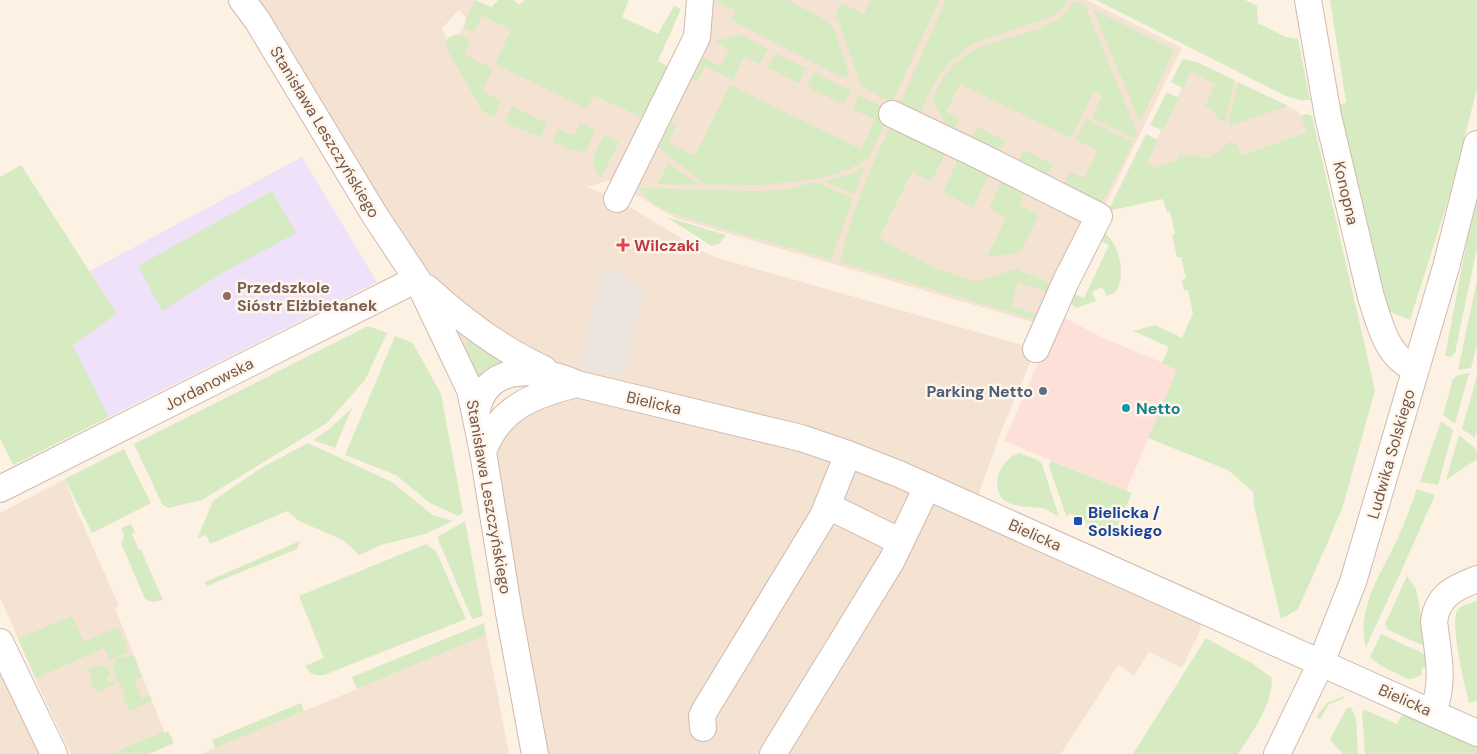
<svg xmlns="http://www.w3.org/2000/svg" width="1477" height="754" viewBox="0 0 1477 754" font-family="'DM Sans',sans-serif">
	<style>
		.residential { fill: #f4e2d3 }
		.commercial { fill: #fde0d8 }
		.industrial { fill: #ece4df }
		.education { fill: #eee1f9 }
		.green { fill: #d6ebc2 }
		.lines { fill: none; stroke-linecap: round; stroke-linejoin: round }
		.minor-casing { stroke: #d0baad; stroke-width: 28 }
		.minor { stroke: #fff; stroke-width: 26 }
		.health-dot { fill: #e0444e; stroke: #fff6eb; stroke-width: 2 }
		.education-dot { fill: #8d6e63; stroke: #fff6eb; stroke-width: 2 }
		.service-dot { fill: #5c6f8a; stroke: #fff6eb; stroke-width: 2 }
		.culture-dot { fill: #0f9aa8; stroke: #fff6eb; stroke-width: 2 }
		.transit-dot { fill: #1a4fb4; stroke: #fff6eb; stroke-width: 2 }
		.labels { text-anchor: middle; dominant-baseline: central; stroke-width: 5; stroke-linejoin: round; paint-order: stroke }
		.street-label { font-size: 16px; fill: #765649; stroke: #fff6eb }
		.health-label { font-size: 16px; font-weight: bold; fill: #be3a42; stroke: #fff6eb; text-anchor: start }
		.education-label { font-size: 16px; font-weight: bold; fill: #785e54; stroke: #fff6eb; text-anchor: start }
		.service-label { font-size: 16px; font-weight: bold; fill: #4e5e75; stroke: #fff6eb; text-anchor: end }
		.culture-label { font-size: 16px; font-weight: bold; fill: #0d838f; stroke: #fff6eb; text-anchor: start }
		.transit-label { font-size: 16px; font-weight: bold; fill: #164399; stroke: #fff6eb; text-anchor: start }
	</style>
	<rect width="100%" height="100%" fill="#fdf1e4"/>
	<path class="residential" d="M242,0H475L466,18L459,10L442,28L451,51L475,2L652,113L620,177L587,187L617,199L702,251L718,258L1036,349L1002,429L974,507L1205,611L1198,635L1182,668L1149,652L1134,675L1118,665L1061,754H535L488,439L576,385L470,390Z
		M700,0H1086L1182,48L1046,326L675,218L623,187Z
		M1196,62L1299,112L1307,132L1155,184L1140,177L1161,130L1163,131L1179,98L1177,97Z
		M65,479L76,509L119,606L115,608L164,731L110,754H71L40,689L0,597V513Z
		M486,635L509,754H200L326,702Z
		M0,642L54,754H0Z"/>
	<path class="commercial" d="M1059,315L1103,338L1178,369L1126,491L1004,441Z"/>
	<path class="industrial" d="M604,264L644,289L623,376L579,367Z"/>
	<path class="education" d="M302,157L377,282L109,417L73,345L117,314L90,271Z"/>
	<path class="green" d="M475,0L492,7L498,0H514L519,5L525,0H629L622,17L658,34L674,6L681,9L658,61L671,68L647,120L594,95L587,109L495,64L511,30L482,15L474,32L465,28L466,18Z
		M717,0H787L826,20L834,29L849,73L846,77L843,78L731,20L735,11L715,1Z
		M871,0H939L892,103L861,86L838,19L835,17L841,3L864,14Z
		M946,0H1068L1061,10L1053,16L972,44C941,65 930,86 918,121L897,111Z
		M1096,0H1245L1257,6L1258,23L1286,37L1298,39L1310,100H1300L1286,96Z
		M1330,0H1477V89L1449,197L1410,320L1383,309L1336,107L1346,102Z
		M1074,1L1085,6L1137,132L1134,138L1092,118L1102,96L1094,91L1071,138L960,84L946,112L959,118L951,134L950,133L933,101C956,21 1046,52 1074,1Z
		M1093,9L1172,49L1173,53L1140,122Z
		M457,34L470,40L464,54L493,69L482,91L501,101L494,117L483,112L447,49L445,44L448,38Z
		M739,34L768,49L760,64L744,57L733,80L705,66L697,81L693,79L704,58L721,66L729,49L715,42Z
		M775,53L806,68L799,83L768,68Z
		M1185,59L1196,62L1235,80L1225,123L1218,119L1215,112L1205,106L1215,84L1191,72L1183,88L1171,82L1182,60Z
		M814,72L851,91L844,105L807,87Z
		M1238,82L1288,106L1233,125L1228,124Z
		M730,85L861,149L875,120L853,109L859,95L891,111L868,159L847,170L828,176L795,182L757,185H706L659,148L671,123L676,126L668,143L695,156Z
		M1167,92L1179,98L1163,131L1150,125Z
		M512,106L547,123L541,137L505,123Z
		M1307,114L1312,116L1375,390L1343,506L1327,544L1298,609L1281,619L1254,506L1253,492L1228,470L1148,438L1177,370L1162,363L1169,347L1133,331L1155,325L1182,338L1193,313L1188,290H1184L1182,280L1186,278L1181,257H1177L1172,235L1175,234L1170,212H1167L1163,199L1108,211L1146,134L1158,140L1147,164L1155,168L1177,160L1179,155L1184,157L1192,154L1208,159L1230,142L1237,144L1241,155L1307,132L1300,116Z
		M1086,119L1133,142L1102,203L1094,207L1065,188V181L1070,172L1084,178L1098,151L1076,140Z
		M580,123L595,130L586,152L572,150L553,142L558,129L574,136Z
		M891,126L946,153L931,181L912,172L879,238L932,267L976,282L1016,269L1047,282L1049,287L1048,292L1018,282L1011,306L1036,314L1037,320L840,262C851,215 869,169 891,126Z
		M977,127L1006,141L999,154L970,141Z
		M604,135L619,142L601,178C587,162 596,151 604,135Z
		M1024,150L1053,164L1044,181L1015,167Z
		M959,157L990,172L973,208L943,192Z
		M668,163L699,185L658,184Z
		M21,165L117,314L73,345L109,417L13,465L0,438V177Z
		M865,167L854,194L823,181L846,176Z
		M1002,179L1026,191L1019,205L1039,215L1020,253L987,257L1006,218L989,209Z
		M815,182L853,198L831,260L677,215C662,209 647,203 640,188L767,191L789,189Z
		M1477,188V247L1455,353L1451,357L1445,356Z
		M272,191L296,233L224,272L162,311L138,266Z
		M666,217L726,235L720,243L712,246Z
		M1103,233C1119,239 1128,281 1114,293C1113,293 1107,296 1107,296L1102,287L1092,292L1096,301L1076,308L1072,304L1069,292L1084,298L1109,245L1095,238Z
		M1477,280V345L1471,368L1458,370Z
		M368,326L387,333L365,380L327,423L202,500L168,508L162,504L134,444Z
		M395,336L413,343L441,394L463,512L458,516L430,503L396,475L345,455Z
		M473,338L511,365L478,377L462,346Z
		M1469,373L1455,424L1443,415L1453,379L1458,375Z
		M1477,376V428L1475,438L1462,429Z
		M352,408L335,448L313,440L328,430Z
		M1441,421L1453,430L1438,485L1420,482Z
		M1459,435L1476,449L1477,459L1446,480Z
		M308,443L392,482L433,515L453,521L425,534L381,545L359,555L343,540L299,521L287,511L210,544L206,535L197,539L213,501L261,468Z
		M124,449L151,503L92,533L65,479Z
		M1020,453L1036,459L1042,464L1059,517C1055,514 1050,511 1045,509C1033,506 1018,508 1007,502C988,491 999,458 1020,453Z
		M1051,461L1132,493L1112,539L1085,528L1087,522L1069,513L1067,518L1049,466Z
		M1417,489L1435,495L1403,567L1366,647C1356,612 1379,576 1394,546C1403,528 1410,508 1417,489Z
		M465,521L483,616L472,619L437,537Z
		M131,524L135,532L132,534L139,550H141L163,600L152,602L145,599L121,543L124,536L121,528Z
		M300,541L297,549L207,586L205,582Z
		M426,544L436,551L466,619L324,675C315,676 309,674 305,666L324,658L299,596Z
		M1407,576L1416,589L1426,641L1425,644L1422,645L1388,630L1385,624Z
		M1477,601V701L1469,703C1465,686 1450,626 1457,611C1460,605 1471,603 1477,601Z
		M72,616L84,642L118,627L129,652L110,660L104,648L36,678L18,639Z
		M484,623L486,635L357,689L352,677Z
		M1381,634L1422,653L1427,657L1431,666L1422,668L1421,675L1413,679H1408L1381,666L1370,657Z
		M1206,638L1253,664L1272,678C1272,706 1253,731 1238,754H1133Z
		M134,655L142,677L134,680L142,699L149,695L152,701L129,711L122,694L125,692C121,685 106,666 118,659C122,657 129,656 134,655Z
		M105,666L111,674L106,679L108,682L113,681L116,684L99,692L92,688L91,674L87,670L93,667Z
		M1344,696L1343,699L1329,704L1320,719L1316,717L1327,703Z
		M301,703L304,711L215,748L212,740Z
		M1350,707C1360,718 1356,740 1358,754H1343L1330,740L1346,709Z
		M1365,710L1397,724L1402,715L1411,716L1477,745V754H1365L1362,712Z
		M164,731V733L168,731L174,743L149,754H110Z"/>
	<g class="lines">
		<defs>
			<path id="minor" d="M242,0L257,20L374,214L417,279L470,390L483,452L509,613L535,754
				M1308,0L1328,116L1371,297C1380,325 1387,358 1416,369
				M892,114L980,156L1099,216L1066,281L1036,349
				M617,199L697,37L700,0
				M427,288C463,321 500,349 544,369
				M476,417C481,361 540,367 577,384L801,438L848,454L899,474L1477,733
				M483,452C498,408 535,394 577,384
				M0,489L417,279
				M828,506L889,536
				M0,642L54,754
				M1433,713C1445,678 1438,657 1434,621C1438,595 1454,588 1477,579
				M703,728L702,716L705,710L823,516L848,454
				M773,754L892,560L927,487
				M1277,754L1321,663L1353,582L1446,267L1477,144"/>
		</defs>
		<use href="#minor" class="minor-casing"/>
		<use href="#minor" class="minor"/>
	</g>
	<path class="health-dot" d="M620.5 237.5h5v5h5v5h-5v5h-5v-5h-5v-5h5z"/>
	<circle class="education-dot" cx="227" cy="296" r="5"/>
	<circle class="service-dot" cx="1043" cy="391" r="5"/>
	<circle class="culture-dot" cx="1126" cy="408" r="5"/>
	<rect class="transit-dot" x="1073" y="516" width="10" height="10" rx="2.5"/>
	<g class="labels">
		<g class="street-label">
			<text transform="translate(325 132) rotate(59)">Stanisława Leszczyńskiego</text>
			<text transform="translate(1346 193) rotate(77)">Konopna</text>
			<text transform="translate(209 384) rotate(-27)">Jordanowska</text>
			<text transform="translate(654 403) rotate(13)">Bielicka</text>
			<text transform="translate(1391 454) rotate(-74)">Ludwika Solskiego</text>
			<text transform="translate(489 497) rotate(80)">Stanisława Leszczyńskiego</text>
			<text transform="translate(1035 535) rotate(24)">Bielicka</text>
			<text transform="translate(1405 700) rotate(24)">Bielicka</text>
		</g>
		<g class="health-label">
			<text x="634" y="245">Wilczaki</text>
		</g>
		<g class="education-label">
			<text x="237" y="287">Przedszkole<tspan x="237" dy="18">Sióstr Elżbietanek</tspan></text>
		</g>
		<g class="service-label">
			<text x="1033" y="391">Parking Netto</text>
		</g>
		<g class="culture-label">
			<text x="1136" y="408">Netto</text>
		</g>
		<g class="transit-label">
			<text x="1088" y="512">Bielicka /<tspan x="1088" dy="18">Solskiego</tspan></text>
		</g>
	</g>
</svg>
